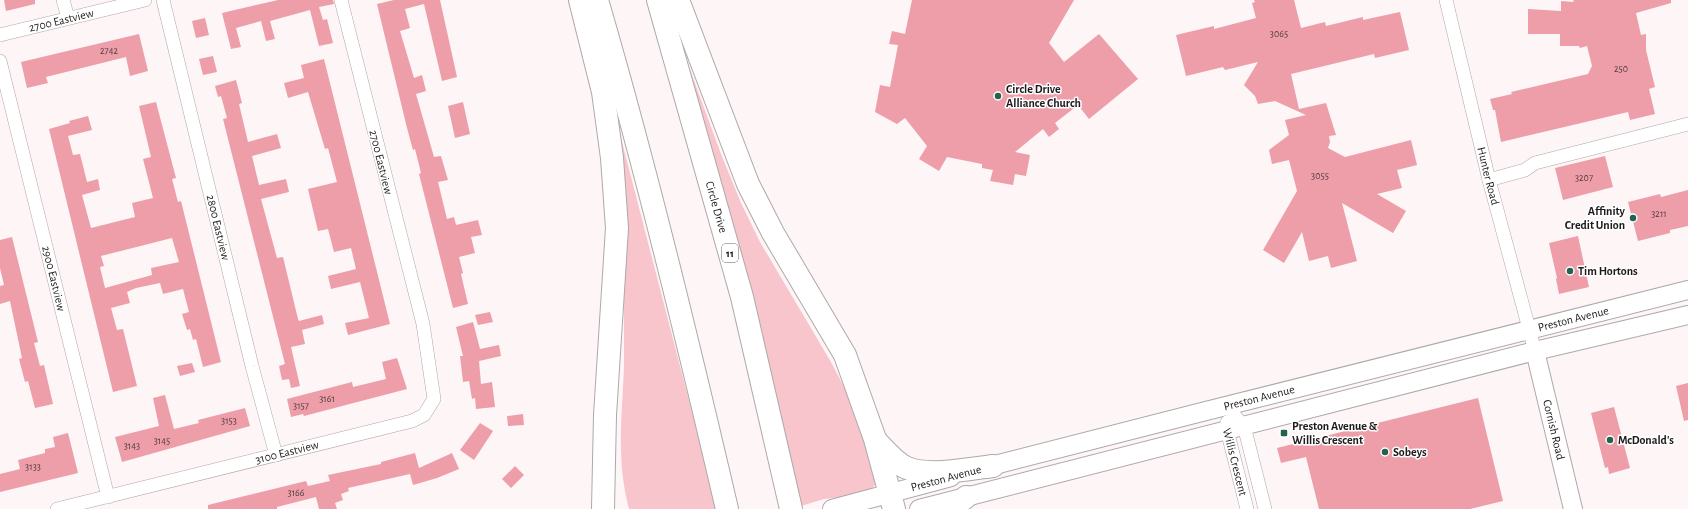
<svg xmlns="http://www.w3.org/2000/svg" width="1688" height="509" viewBox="0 0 1688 509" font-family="'Alegreya Sans',sans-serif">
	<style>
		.green { fill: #f7c5cb }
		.building { fill: #ed9ea9; fill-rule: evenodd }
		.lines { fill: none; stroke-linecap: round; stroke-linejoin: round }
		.street-casing { stroke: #afa8a8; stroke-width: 14 }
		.secondary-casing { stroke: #afa8a8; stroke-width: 20 }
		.highway-casing { stroke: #afa8a8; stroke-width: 24 }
		.street { stroke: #fff; stroke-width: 13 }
		.secondary { stroke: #fff; stroke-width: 18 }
		.highway { stroke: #fff; stroke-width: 22 }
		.poi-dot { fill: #23624f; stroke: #fff; stroke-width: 1.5 }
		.labels { text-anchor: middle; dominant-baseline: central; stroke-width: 3; stroke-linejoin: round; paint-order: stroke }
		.number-label { font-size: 10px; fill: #523c3f }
		.shield { fill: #fff; stroke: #625f60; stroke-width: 1 }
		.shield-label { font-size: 11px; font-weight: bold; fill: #1e1b1c }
		.street-label { font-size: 12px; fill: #1e1b1c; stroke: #fff }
		.poi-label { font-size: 12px; font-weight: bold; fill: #1e1b1c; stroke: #fff; text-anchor: start }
	</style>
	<rect width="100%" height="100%" fill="#fdf5f6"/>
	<path class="green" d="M689,67L721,154L741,203L760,242L831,362L852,402L876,478L875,485L869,492L862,495L824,499L801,506L781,415L737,244L687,68Z
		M612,104L622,142L717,509H629C616,459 622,418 624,367C624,349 624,331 624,313C623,243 616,173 612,104Z"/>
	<path class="building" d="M4,0H35V4L6,11Z
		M278,0H333L334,4L319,7L323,20L327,19L333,43L319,46L310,10L270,21L275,39L266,41L261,21L236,28L241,47L231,49L222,13Z
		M394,0H440L457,77L442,81L424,4L405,9L410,28L400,31L414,78L422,75L426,91L416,94L434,157L441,156L448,180L438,182L447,219L454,217L456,225L478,220L482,235L471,237L475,253L459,257L463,273L461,274L468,304L453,308L419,174L421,173L415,149L413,150L407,128L377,4Z
		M912,0H1074L1049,43L1064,62L1099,34L1138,79L1089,119L1078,105L1055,123L1059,129L1049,137L1043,129L1015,152L1030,155L1026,176L1015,174L1013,185L990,181L993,170L982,168V164L947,157L939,171L919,159L927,146L905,118L897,124L875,112L880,85L890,87L898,45L889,44L892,31L905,34Z
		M1254,0H1294L1301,28L1325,22L1326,26L1363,17V20L1400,12L1409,50L1375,58L1374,54L1291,74L1299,109L1326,103L1336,135L1329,136L1330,142L1328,148L1345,157L1411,140L1417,165L1397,170L1402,188L1377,194L1406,211L1393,233L1342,203L1357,261L1331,268L1328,256L1309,261L1302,232L1284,263L1263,250L1297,191L1289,160L1272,164L1269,150L1289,135L1285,120L1306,115L1275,101L1258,104L1255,96L1244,85L1258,62L1225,70L1223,67L1186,76L1176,35L1214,26V29L1256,18L1252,3L1255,2Z
		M1573,0H1671V3L1636,13L1641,35L1646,34V50L1655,87L1649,89L1655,114L1630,120L1628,112L1501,142L1495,110H1493L1490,99L1512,94L1511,92L1588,74L1592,66L1587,46L1580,48L1579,46H1560V34H1528V9L1561,11V1L1574,2Z
		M205,18L209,35L196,38L192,21Z
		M139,34L148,71L130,76L126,57L46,77L48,83L27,88L21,62Z
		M213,56L217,72L203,75L199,59Z
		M324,59L390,324L348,335L345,323L369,318L360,282L331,289L328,276L356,269L351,248L334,252L328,229L318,231L308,189L337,182L328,148L325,149L308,92L288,98L284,83L304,78L301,65Z
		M236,80L242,103L239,104L248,142L277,134L281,148L252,156L259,185L286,179L289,192L261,199L277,258L283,257L298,319L299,321L322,315L324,324L302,330L305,344L291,347L300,386L291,388L289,379L282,380L279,366L285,364L223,119L227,118L221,96L218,97L215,86Z
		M156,102L176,178L172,179L178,202L181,201L221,362L203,367L196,339L193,340L190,329L187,330L182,314L189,312L183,289L163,294L160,283L136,288L127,292L130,303L111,308L117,330L123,329L137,386L113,392L49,129L70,123L69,121L88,116L92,130L68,136L73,155L80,154L87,182L98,179L100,190L82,195L91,228L135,217L132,203L153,198L143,159L151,157L139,106ZM172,238L179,262L151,268L152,275L105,288L100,267L104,266L101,256Z
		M463,102L470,134L455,138L448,106Z
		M1605,156L1613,187L1563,200L1555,168Z
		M1688,190V226L1670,230V233L1638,241L1628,202L1660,194L1661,197Z
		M1578,236L1589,287L1559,294L1556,279L1557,278L1549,243Z
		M12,237L38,342L34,343L40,366L44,365L53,404L35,408L28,381L25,382L19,359L22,358L10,301L0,304V286L4,285L0,268V240Z
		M490,312L493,322L478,325L475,315Z
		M473,322L480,349L499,345L501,356L479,361L481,384L492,382L495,407L476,409L475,398L472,399L469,381L463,382L460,356H463L456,327Z
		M397,358L407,389L304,416L303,414L291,417L287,399L352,382L353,387L386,379L382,362Z
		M192,363L195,372L180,376L177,366Z
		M1688,383V420L1684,421L1676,386Z
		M165,395L174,429L199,423L198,420L245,408L250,426L122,462L115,437L159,426L153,398Z
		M1478,398L1503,501L1470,509H1319L1306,457L1281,463L1277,448Z
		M1614,407L1630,468L1609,474L1608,467L1605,468L1591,413Z
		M523,414L524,425L508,426L507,416Z
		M480,423L493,431L474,460L460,450Z
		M68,433L78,473L0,492V474L20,469L18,460L45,453V449L55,447L53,437Z
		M415,453L419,468L452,453L459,469L437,478L413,485L410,474L348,488L349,491L341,494L343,500L335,503L337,509H319L316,497L277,507V509H208V505L306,481L308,486L330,481L328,475L381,464V462Z
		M515,466L524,475L511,488L502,479Z"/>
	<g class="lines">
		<defs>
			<g id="street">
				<path d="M63,0L68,18"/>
				<path id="s1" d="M163,0L252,366L276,455"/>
				<path id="s2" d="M1446,0L1489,180L1535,351"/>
				<path id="s3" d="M0,35L145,0"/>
				<path id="s4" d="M0,61L108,497"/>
				<path d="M1489,180L1525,170L1535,163L1688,124"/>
				<path d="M1226,406L1244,426L1265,509"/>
				<path id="s5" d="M1227,422V430L1247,509"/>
				<path id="s6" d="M57,509L412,421L424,415L434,399L423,324L341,0"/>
			</g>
			<g id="secondary">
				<path id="s7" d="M1535,351L1573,509"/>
				<path id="s8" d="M979,469L1202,412L1688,290"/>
				<path d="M832,509L951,477"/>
				<path d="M919,509L1535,351L1688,315"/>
			</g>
			<g id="highway">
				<path d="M580,0L603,92L612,158L617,228L605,415L603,509"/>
				<path d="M597,0C646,168 687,338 727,509"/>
				<path id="s9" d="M658,0L742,297L791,509"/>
				<path d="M678,0L748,184L773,233L845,355L875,439L894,509"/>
				<path d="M877,442C886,451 895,463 907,468C929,477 969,469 993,466"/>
				<path d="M950,509L966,497"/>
			</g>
		</defs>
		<use href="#street" class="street-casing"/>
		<use href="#secondary" class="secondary-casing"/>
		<use href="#highway" class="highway-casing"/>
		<use href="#street" class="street"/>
		<use href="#secondary" class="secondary"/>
		<use href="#highway" class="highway"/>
	</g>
	<g class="poi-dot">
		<circle cx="998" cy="96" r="4"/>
		<circle cx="1633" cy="218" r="4"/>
		<circle cx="1570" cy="271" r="4"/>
		<rect x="1280" y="429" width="8" height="8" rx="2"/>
		<circle cx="1610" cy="440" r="4"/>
		<circle cx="1385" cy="452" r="4"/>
	</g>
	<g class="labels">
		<g class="number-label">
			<text x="1279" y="34">3065</text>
			<text x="109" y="51">2742</text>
			<text x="1621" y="69">250</text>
			<text x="1320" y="176">3055</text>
			<text x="1584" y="178">3207</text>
			<text x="1659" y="214">3211</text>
			<text x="327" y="399">3161</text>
			<text x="301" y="406">3157</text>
			<text x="229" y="421">3153</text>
			<text x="162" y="441">3145</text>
			<text x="132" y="446">3143</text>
			<text x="33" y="467">3133</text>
			<text x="296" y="493">3166</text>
		</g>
		<rect class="shield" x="722" y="244" width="16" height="18" rx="3"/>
		<g class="shield-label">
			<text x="730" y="253">11</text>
		</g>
		<g class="street-label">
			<text stroke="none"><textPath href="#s3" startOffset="63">2700 Eastview</textPath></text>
			<text transform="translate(381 162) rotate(76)">2700 Eastview</text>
			<text stroke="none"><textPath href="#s2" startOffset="181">Hunter Road</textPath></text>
			<text stroke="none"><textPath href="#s9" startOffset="215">Circle Drive</textPath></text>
			<text stroke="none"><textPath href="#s1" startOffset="234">2800 Eastview</textPath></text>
			<text stroke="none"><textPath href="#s4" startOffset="224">2900 Eastview</textPath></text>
			<text stroke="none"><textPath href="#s8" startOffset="613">Preston Avenue</textPath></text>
			<text stroke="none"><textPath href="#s8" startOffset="289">Preston Avenue</textPath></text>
			<text stroke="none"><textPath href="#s7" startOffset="81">Cornish Road</textPath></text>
			<text stroke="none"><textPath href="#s6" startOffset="237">3100 Eastview</textPath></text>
			<text stroke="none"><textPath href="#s5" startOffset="41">Willis Crescent</textPath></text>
			<text transform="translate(946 478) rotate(-15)">Preston Avenue</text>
		</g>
		<g class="poi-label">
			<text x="1006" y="89">Circle Drive<tspan x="1006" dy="14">Alliance Church</tspan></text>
			<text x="1625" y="211" text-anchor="end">Affinity<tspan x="1625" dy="14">Credit Union</tspan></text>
			<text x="1578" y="271">Tim Hortons</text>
			<text x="1292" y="426">Preston Avenue &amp;<tspan x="1292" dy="14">Willis Crescent</tspan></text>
			<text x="1618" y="440">McDonald's</text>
			<text x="1393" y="452">Sobeys</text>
		</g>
	</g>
</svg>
